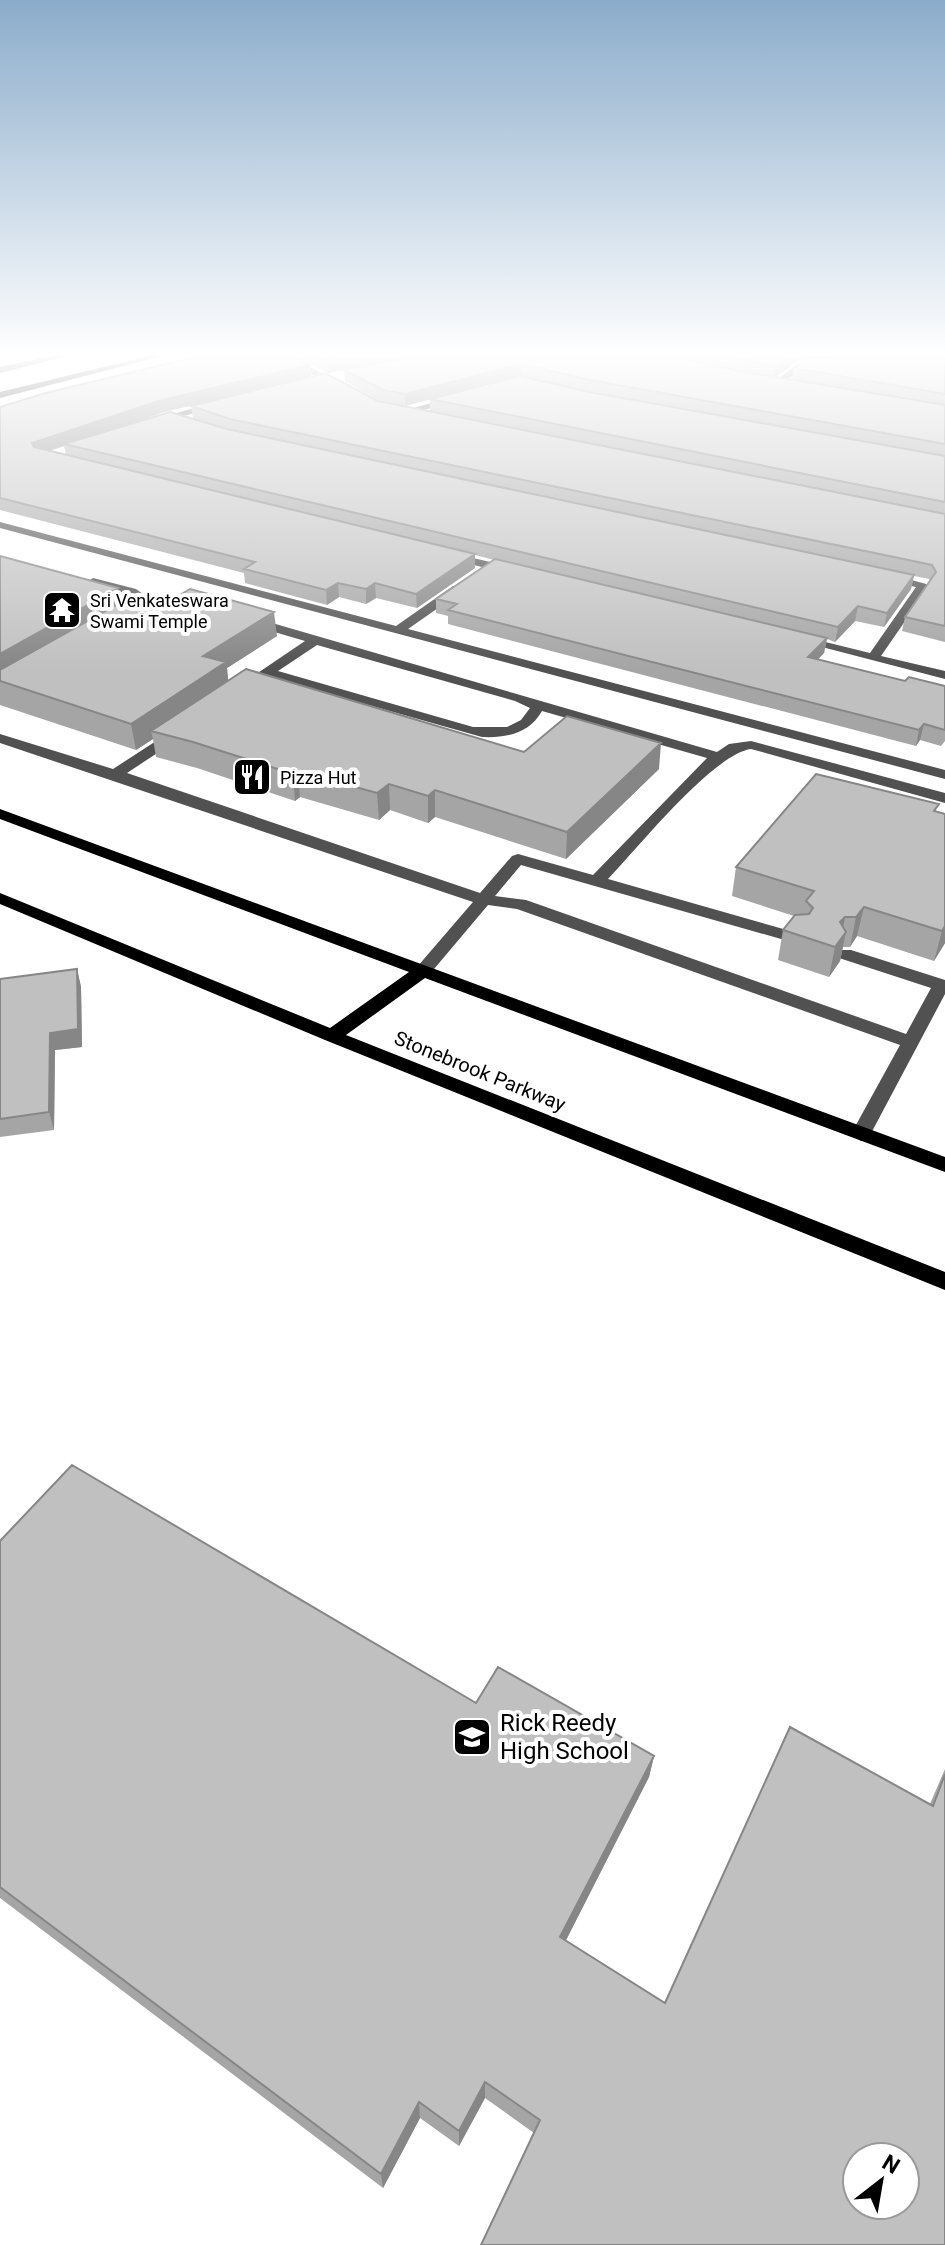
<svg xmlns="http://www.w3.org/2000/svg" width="945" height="2245" viewBox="0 0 945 2245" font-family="Roboto,sans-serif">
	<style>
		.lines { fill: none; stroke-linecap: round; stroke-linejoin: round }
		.minor { fill: #515151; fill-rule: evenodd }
		.major { fill: #000; fill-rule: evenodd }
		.wall { fill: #a5a5a5; fill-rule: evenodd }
		.shaded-wall { fill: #868686 }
		.building { fill: #c0c0c0; stroke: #868686; stroke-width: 2; fill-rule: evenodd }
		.labels { text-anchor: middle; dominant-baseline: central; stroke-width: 8; stroke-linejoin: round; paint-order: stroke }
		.far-poi-label { font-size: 18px; fill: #000; stroke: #fff; text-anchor: start }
		.street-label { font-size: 20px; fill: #000; stroke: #fff }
		.near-poi-label { font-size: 24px; fill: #000; stroke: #fff; text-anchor: start }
	</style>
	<rect width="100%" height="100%" fill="#fff"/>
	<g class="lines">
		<path class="minor" d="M278,355H288L347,387L339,389Z
			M815,361L818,366L805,367L781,385L773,383L800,362Z
			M455,396L458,401L405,415L400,412Z
			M217,401L220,406L155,424L150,421Z
			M0,522L396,626L453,586H461V592L408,629L945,770V779L0,528Z
			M451,553L517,568L519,571L513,575L447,558L445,556Z
			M885,573L930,585L881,656L945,671V679L795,640L801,636L870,653L916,587L881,580V574Z
			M93,578L136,589L157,604L147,611H139L137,608L142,604L128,595L89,585L87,582Z
			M251,617L717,752L729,744L751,741L945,793V803L751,749C713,754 637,849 608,879L801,934L804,938L801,942L795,943L521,865L495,896L526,900L906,1034L931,988L839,958L836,954L839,950H851L945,980V994L868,1139L861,1141L851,1134L900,1045L517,909L488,905L429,975H417L414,971L417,967L473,902L0,743V734L113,769L170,732H180V738L127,773L480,893L512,856L518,854L593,875L707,758L542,711C529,734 506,738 482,737L269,677L250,691H240V685L305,641L247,624L245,621ZM317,645L515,701L530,708L521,720L507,727H473L278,671Z"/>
		<path class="major" d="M57,355H72L0,373V367Z
			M153,355H166L0,398V392Z
			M0,809L945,1157V1172L425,978L346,1035L945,1272V1290L325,1040L0,904V893L330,1028L409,972L0,819Z"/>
	</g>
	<path class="wall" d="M294,355H945L803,358L775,377L792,380L794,368L945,355V642L902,631L905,617L930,581L929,579L914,576L911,589L884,627L855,621L835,642L827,639L824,653L818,659L905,681L945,686V741L941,746L920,740L916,746L448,624V616L436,613V599L494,560L475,555V568L417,608L376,598L366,604L339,597L327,605L245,583L244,573L0,510V407L310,365L311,377L382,402L345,381L344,370L328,373ZM688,359L758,374L739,371ZM290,382L191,406L193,418L121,427L164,412ZM430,399V411L405,406ZM64,446L66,455L49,451Z
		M0,556L120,603L277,636L227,668L228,681L524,752L659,769L566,859L435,817L428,823L390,810L379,820L300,797L295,801L197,768L156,757L153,739L136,750L0,705Z
		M937,811L945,814V943L934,961L857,936L850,947H843L840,961L829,977L778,960L783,930L794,916L732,896L736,867Z
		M77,969L81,987L82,1047L55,1050L54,1130L0,1137V979Z
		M0,1541L476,1703L654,1756L649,1777L566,1940L665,2003L930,1804L945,1769V2245L534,2133L485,2098L459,2146L420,2118L383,2188L0,1898Z"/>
	<path class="shaded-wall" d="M362,355H437L409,357L328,373V361Z
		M793,355H803V358L774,378L776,366Z
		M521,364V376L405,406V394Z
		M310,365L311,377L164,412L68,445L64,444V446L34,456L32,443L162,400Z
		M475,554V568L417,608L416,594Z
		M914,575L911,589L884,627L887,613Z
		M338,583L339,597L327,605L326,590Z
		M375,583L376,598L366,604V589Z
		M118,588L122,612L0,681V654Z
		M858,606L855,621L835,642L838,627Z
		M274,612L277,636L227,668L229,688L151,731L153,739L136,750L131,724L203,656Z
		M827,638L824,653L806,672L808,657Z
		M924,724L920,740L916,746L919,730Z
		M661,743L659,769L566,859L567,832Z
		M298,771L300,797L295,801L293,774Z
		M389,784L390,810L379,820L377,793Z
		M435,790V817L428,823V796Z
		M864,907L857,936L850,947L856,917Z
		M845,917L841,940L846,932L840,961L829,977L840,922Z
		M945,926V943L934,961L942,931Z
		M77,969L81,987L82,1047L55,1050L54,1130L49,1112L50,1033Z
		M654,1756L649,1777L558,1956L560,1937Z
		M485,2082V2098L459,2146V2131Z
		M419,2102L420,2118L383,2188L381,2174Z"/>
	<path class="building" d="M203,355H291L310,365L162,400L32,443L34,447L475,554L416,594L375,583L366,589L338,583L326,590L244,569L255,562L0,498V407L42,394Z
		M315,355H362L328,361Z
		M424,355H668L739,371L945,405V444L590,380L521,364L405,394L383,390L344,370Z
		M722,355H793L776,366Z
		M945,355V394L794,368L808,358Z
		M325,373L378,401L945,514V626L905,617L936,572L932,565L230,419L191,406Z
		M520,376L589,392L945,456V502L430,399Z
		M170,412L227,429L914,575L887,613L858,606L838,627L64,444Z
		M0,556L118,588L0,654Z
		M495,559L827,638L808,657L905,681L909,677L945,686V730L924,724L919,730L448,610L457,604L436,599Z
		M190,589L274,612L203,656L226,662L131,724L0,681V670L138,593L168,602Z
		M246,669L524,752L567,716L661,743L567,832L435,790L428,796L389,784L377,793L298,771L293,774L193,742L151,731Z
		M816,774L939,804L934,811L945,814V926L942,931L864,907L856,917H845L840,922L846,932L835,947L783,930L795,915L809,914L813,908L806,901L814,891L736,867Z
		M77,969L78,1029L50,1033L49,1112L0,1119V979Z
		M72,1465L476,1703L498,1667L654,1756L560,1937L665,2003L790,1727L933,1806L945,1774V2245H481L540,2120L485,2082L459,2131L419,2102L381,2174L0,1887V1541ZM857,2157H905V2205H857Z"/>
	<linearGradient id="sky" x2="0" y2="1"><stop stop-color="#8baccb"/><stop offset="0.53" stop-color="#fff"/><stop offset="1" stop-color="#fff" stop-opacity="0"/></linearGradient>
	<rect width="945" height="669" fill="url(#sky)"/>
	<defs>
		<symbol id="temple-square" viewBox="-11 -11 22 22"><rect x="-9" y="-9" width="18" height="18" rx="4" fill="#000" stroke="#fff"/><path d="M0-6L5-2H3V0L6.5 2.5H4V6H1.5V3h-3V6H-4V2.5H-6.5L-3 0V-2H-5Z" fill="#fff"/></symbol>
		<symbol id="restaurant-square" viewBox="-11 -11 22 22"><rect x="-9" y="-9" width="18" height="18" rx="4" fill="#000" stroke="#fff"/><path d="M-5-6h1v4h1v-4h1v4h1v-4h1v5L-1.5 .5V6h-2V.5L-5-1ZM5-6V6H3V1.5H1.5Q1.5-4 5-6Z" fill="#fff"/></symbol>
		<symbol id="school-square" viewBox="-11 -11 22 22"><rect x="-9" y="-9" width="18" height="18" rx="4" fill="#000" stroke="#fff"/><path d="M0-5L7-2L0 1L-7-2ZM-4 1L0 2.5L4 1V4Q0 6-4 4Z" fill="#fff"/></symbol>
	</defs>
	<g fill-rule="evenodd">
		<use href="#temple-square" x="40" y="588" width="44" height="44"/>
		<use href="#restaurant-square" x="230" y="755" width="44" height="44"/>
		<use href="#school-square" x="450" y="1715" width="44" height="44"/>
	</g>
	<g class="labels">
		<g class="far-poi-label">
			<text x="90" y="600">Sri Venkateswara<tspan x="90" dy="21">Swami Temple</tspan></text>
			<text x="280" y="777">Pizza Hut</text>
		</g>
		<g class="street-label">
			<text transform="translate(480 1071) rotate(22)">Stonebrook Parkway</text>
		</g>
		<g class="near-poi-label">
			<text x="500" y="1723">Rick Reedy<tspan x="500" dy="28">High School</tspan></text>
		</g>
	</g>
	<g transform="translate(881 2181) rotate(31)"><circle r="38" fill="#ffffff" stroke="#999999" stroke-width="2"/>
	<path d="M0-6L14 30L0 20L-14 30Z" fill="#000000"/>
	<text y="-12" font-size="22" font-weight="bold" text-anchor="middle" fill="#000000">N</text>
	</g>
</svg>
